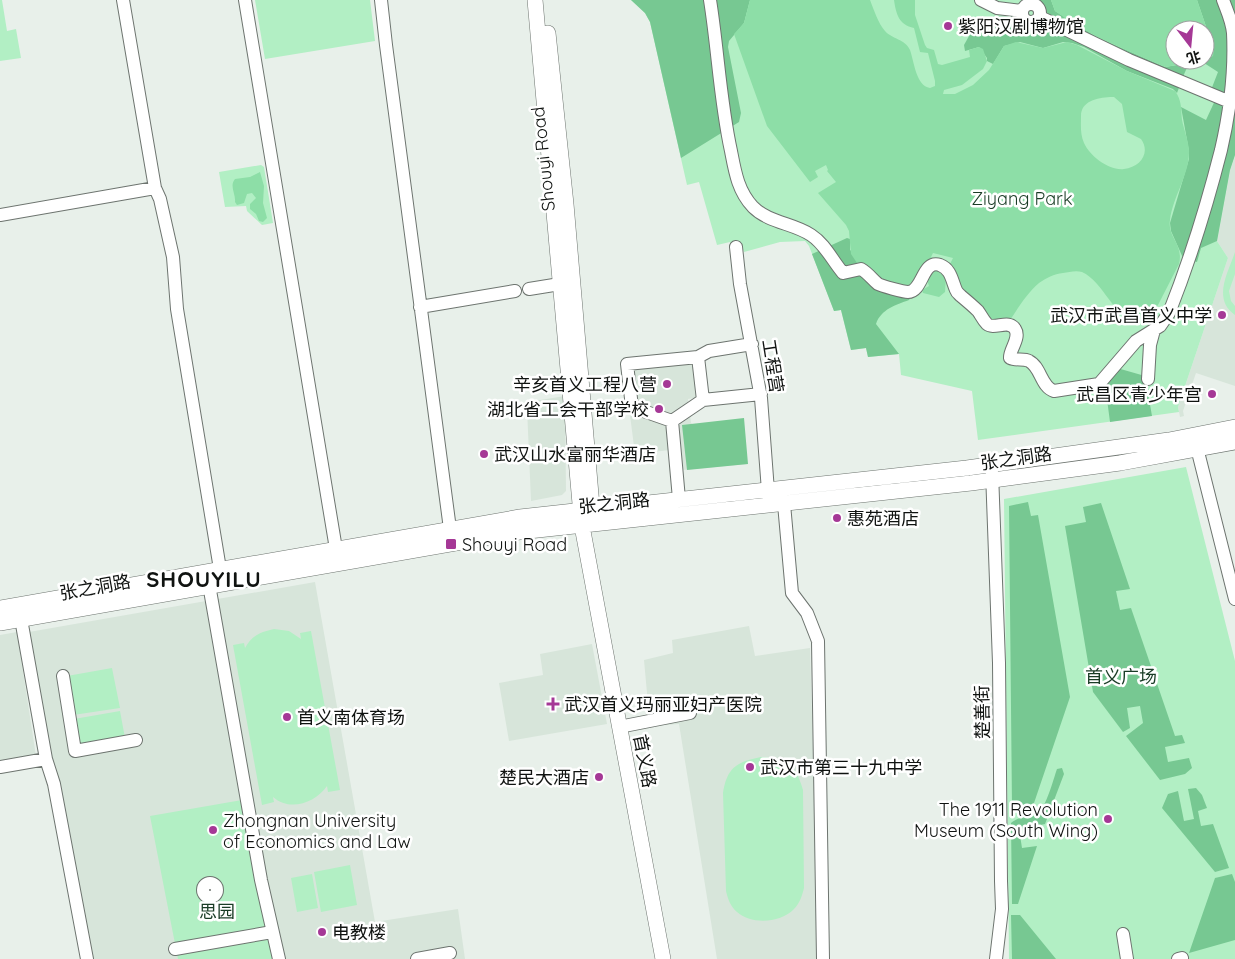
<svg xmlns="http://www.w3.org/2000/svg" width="1235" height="959" viewBox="0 0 1235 959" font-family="Quicksand,'Noto Sans SC',sans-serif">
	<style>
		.built { fill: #d7e5da }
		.green { fill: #b2efc4; fill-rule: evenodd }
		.forest { fill: #77c892 }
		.water { fill: #8ddea7; fill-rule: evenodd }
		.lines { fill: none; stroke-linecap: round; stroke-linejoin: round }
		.minor-casing { stroke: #6d746f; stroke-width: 14 }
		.major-casing { stroke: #6d746f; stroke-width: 16 }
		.minor { stroke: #fff; stroke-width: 12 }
		.major { stroke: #fff; stroke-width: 15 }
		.poi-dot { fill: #a53896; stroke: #fff; stroke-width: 2 }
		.labels { text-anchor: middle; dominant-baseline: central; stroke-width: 5; stroke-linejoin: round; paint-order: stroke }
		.poi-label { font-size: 18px; fill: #101311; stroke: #fff; text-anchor: start }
		.street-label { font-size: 18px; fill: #101311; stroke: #fff }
		.park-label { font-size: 18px; fill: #1a3c26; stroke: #fff }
		.district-label { font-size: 22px; font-weight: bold; letter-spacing: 1px; fill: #101311; stroke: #fff }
	</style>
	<rect width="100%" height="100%" fill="#e8f0ea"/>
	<path class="built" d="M1235,156V386L1196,373L1183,411L1184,416L1180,417L1178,407L1228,258L1217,241L1230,170Z
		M696,353L701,397L688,399L691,423L748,464L672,471L670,450L635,454L623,361Z
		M565,396L566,491L562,495L531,501L527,408L528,405L534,401Z
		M315,582L375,922L458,909L465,959H93L51,751L29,632Z
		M749,626L755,656L810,648L819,959H717L679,724L650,726L644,660L673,653L672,640Z
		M17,632L36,756L0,762V635Z
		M592,644L607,724L509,741L499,683L543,675L540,654Z"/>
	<path class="green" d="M0,0H2L7,31L16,29L21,58L0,61Z
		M255,0H370L375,41L265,59Z
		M631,0H1235V155L1230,170L1217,241L1228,258L1178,407L1179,412L978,440L972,391L901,375L899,354L868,357L866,348L851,350L841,310L834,311L809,246L805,241L780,242L744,252L741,245L732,247L730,242L717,245L699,182L687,185L650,22L645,13ZM1175,30H1205V60H1175Z
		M261,165L264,167L273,223L262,225L247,211L246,206L225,207L219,172Z
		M1235,252V274L1229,291L1231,301L1235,306V315C1212,299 1228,273 1235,252Z
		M1186,467L1235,661V959H1009L1004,499Z
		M274,629L289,631L301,639L300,633L311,631L340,790L328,792L327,786C315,803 290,812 273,797L274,802L262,805L233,645L244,643L245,648C252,635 261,632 274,629Z
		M112,668L120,708L73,715L67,676Z
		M120,711L125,738L78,747L74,719Z
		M761,757C786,758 796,765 803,790L804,888C802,896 800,903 794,909C781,923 751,925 737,912C730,906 728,899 726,891L723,793C727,768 736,762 761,757Z
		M242,800L275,959H178L150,816Z
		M350,865L357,905L321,912L314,872Z
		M312,874L318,908L297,912L291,878Z"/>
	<path class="forest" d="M631,0H750L744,23L729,41L728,47L741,113L739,122L681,158L650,22L645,13Z
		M1027,0H1051L1055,11L1097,37L1165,67L1189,63L1182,79L1047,14L1038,2Z
		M1197,0H1235V155L1230,170L1217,241L1201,248L1197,262L1183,258L1171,231L1170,223L1189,159V151L1181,107L1206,120L1218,94L1211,90L1218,72L1201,61L1206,60L1214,50Z
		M1001,16H1007L1028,25H1045L1180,85L1177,93L1173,89L1127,71L1084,47L1072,43L1063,42L1043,48L1020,42L1004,46L993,64L987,61V58L979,47L965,51L964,45L973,29L972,24Z
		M847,238L850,239V250L911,297L909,300C896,305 881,309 876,324L899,354L868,357L866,348L851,350L841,310L834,311L812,254Z
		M1117,368L1145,376L1152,416L1110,422L1105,384Z
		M744,418L748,464L687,470L682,425Z
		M1028,502L1031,516L1038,515L1070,697L1034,803L1029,807H1012L1009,506Z
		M1101,503L1130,589L1116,591L1120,610L1131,608L1175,736L1182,735L1185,743L1165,747L1168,762L1189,758L1192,768L1185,774L1160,780L1126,736L1143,723L1140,706L1127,708L1130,728L1123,732L1093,692L1065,526L1086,522L1083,507Z
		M1062,768L1064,774L1045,824L1019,829L1022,848L1037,846L1018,904H1012L1011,823C1020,816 1024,818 1034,816C1045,813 1053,780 1057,769Z
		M1196,788L1202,795L1207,808L1198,811L1201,826L1213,824L1229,868L1215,872L1162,808L1168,794L1178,791L1184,821L1194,819L1188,789Z
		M1232,874L1235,882V940L1189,953L1215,878Z
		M1011,915H1020L1056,959H1012Z"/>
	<path class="water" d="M750,0H870C874,10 878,23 885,31C892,39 905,39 910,50C914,61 916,86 930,88L935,86V81L928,53L920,52L914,28C899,25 896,14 894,0H915V15L925,45L927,48L934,50L938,64L942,65L970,57L969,50L979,47L983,49L987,61L983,69L962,85L944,90L943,94H955L973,85L989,70L1004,46L1016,42L1043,48L1067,42L1077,45L1127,71L1175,91C1182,100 1181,110 1182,120C1184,130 1188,139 1189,150C1190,174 1173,196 1170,220C1167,237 1184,244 1179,264L1158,305C1122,348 1110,284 1082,272C1076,270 1069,272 1063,273C1054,274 1046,278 1039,283C1026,294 1017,310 1008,323L992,324L962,293L949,266L953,258L933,253L931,257L933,258L932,261L912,287L884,284L857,263L851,254L849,231L846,225L818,193L836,182L827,171L828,170L826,165L815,171L818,177L810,182L767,126L734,34L744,23ZM1110,97H1114L1122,104L1127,132L1141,139C1151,153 1140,167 1124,169C1109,171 1090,156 1084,143C1080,134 1081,125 1081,116C1081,101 1097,98 1110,97Z
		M1051,0H1197L1214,50L1213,56L1206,60L1165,67L1097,37L1065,18L1055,11ZM1175,30H1205V60H1175Z
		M260,172L264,186L263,203L267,218L263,222L259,221L256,214L250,209V204L256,198L252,193L247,194L244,203L237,205L235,202C236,194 229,186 235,179L250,177Z
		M938,269L946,277L945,292L939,297L923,293L922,290L929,286L927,280L928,274Z"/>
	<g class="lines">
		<defs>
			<path id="minor" d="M123,0L155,188L160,199L173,257L177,309L220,569
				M245,0L336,549
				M381,0L386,45L450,529
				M710,0C718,50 720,101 731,151C735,172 738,191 753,207C769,223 793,223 811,235C825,244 832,260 843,273L861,269C868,273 872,279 878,284C882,286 903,292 908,292C923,292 922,259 940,265C951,269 952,281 956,290C957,293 959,294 961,296C967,301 973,306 978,311C981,315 983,320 987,324C994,330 1009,319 1015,329C1021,338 1009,350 1010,358C1016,361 1024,358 1029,361C1041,367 1041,387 1054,391L1099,384L1136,341L1160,326L1169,313C1190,260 1207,205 1221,150C1230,111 1235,72 1233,33C1232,21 1227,11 1223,0
				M981,0L997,8L1022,11
				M1022 13a9 9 0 1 1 18 0a9 9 0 1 1-18 0Z
				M1040,17L1129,60L1230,102
				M0,215L155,188
				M736,247L740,284L761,398L768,491
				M529,289L560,284
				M420,307L515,291
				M698,357L703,400
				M1148,379L1150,345L1154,330
				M672,421L703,400L761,394
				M1195,440L1235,599
				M992,472L999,663L1001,881L1002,909L996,959
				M679,499L672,421L632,407L627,364L698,357L709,351L752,344
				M784,504L792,593L807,613L818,641L823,959
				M208,579L261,880L279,959
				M21,619L46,759L54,784L87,959
				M63,676L75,751L136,740
				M619,727L690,713
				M0,767L46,759
				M203 890a7 7 0 1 1 14 0a7 7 0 1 1-14 0Z
				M1123,934L1127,959
				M175,949L272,932
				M417,959L450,953
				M1178,959L1182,958"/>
			<path id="major" d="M535,0L582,526L663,959
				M548,33L566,204L593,518
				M0,608L520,517L967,468L1169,440L1235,427
				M0,623L519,532L971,483L1120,463L1235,442"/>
		</defs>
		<use href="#minor" class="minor-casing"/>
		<use href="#major" class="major-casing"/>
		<use href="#minor" class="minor"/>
		<use href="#major" class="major"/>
	</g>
	<g class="poi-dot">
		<circle cx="948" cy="26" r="5"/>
		<circle cx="1222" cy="315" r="5"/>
		<circle cx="667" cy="384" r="5"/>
		<circle cx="1212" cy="394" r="5"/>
		<circle cx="659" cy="409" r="5"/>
		<circle cx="484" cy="454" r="5"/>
		<circle cx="837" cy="518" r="5"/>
		<rect x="445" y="538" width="12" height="12" rx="2.5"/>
		<path d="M550.5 696.5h5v5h5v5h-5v5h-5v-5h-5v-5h5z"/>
		<circle cx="287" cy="717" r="5"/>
		<circle cx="750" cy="767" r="5"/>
		<circle cx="599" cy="777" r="5"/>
		<circle cx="1108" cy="819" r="5"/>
		<circle cx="213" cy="830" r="5"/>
		<circle cx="322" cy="932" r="5"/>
	</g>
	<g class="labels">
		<g class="poi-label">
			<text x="958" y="26">紫阳汉剧博物馆</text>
			<text x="1212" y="315" text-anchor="end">武汉市武昌首义中学</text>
			<text x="657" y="384" text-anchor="end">辛亥首义工程八营</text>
			<text x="1202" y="394" text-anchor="end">武昌区青少年宫</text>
			<text x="649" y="409" text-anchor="end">湖北省工会干部学校</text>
			<text x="494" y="454">武汉山水富丽华酒店</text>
			<text x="847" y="518">惠苑酒店</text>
			<text x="462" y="544">Shouyi Road</text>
			<text x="564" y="704">武汉首义玛丽亚妇产医院</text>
			<text x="297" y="717">首义南体育场</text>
			<text x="760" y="767">武汉市第三十九中学</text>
			<text x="589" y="777" text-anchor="end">楚民大酒店</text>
			<text x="1098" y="809" text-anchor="end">The 1911 Revolution<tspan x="1098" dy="21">Museum (South Wing)</tspan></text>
			<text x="223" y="820">Zhongnan University<tspan x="223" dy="21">of Economics and Law</tspan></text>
			<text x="332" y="932">电教楼</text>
		</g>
		<g class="street-label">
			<text transform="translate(543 159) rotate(-96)">Shouyi Road</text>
			<text transform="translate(773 366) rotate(81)">工程营</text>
			<text transform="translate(1016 458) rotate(-8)">张之洞路</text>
			<text transform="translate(614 503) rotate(-6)">张之洞路</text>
			<text transform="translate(95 587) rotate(-10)">张之洞路</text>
			<text transform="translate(982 712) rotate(-91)">楚善街</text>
			<text transform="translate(645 761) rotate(79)">首义路</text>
		</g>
		<g class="park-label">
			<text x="1022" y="198">Ziyang Park</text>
			<text x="1121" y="676">首义广场</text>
			<text x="217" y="911">思园</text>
		</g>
		<g class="district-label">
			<text x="204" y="579">SHOUYILU</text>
		</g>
	</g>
	<g transform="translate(1190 45) rotate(164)"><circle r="24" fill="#ffffff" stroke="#9fa1a0"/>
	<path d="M0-4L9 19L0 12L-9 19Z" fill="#a53896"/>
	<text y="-8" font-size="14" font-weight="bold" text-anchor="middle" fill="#101311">北</text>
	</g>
</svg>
